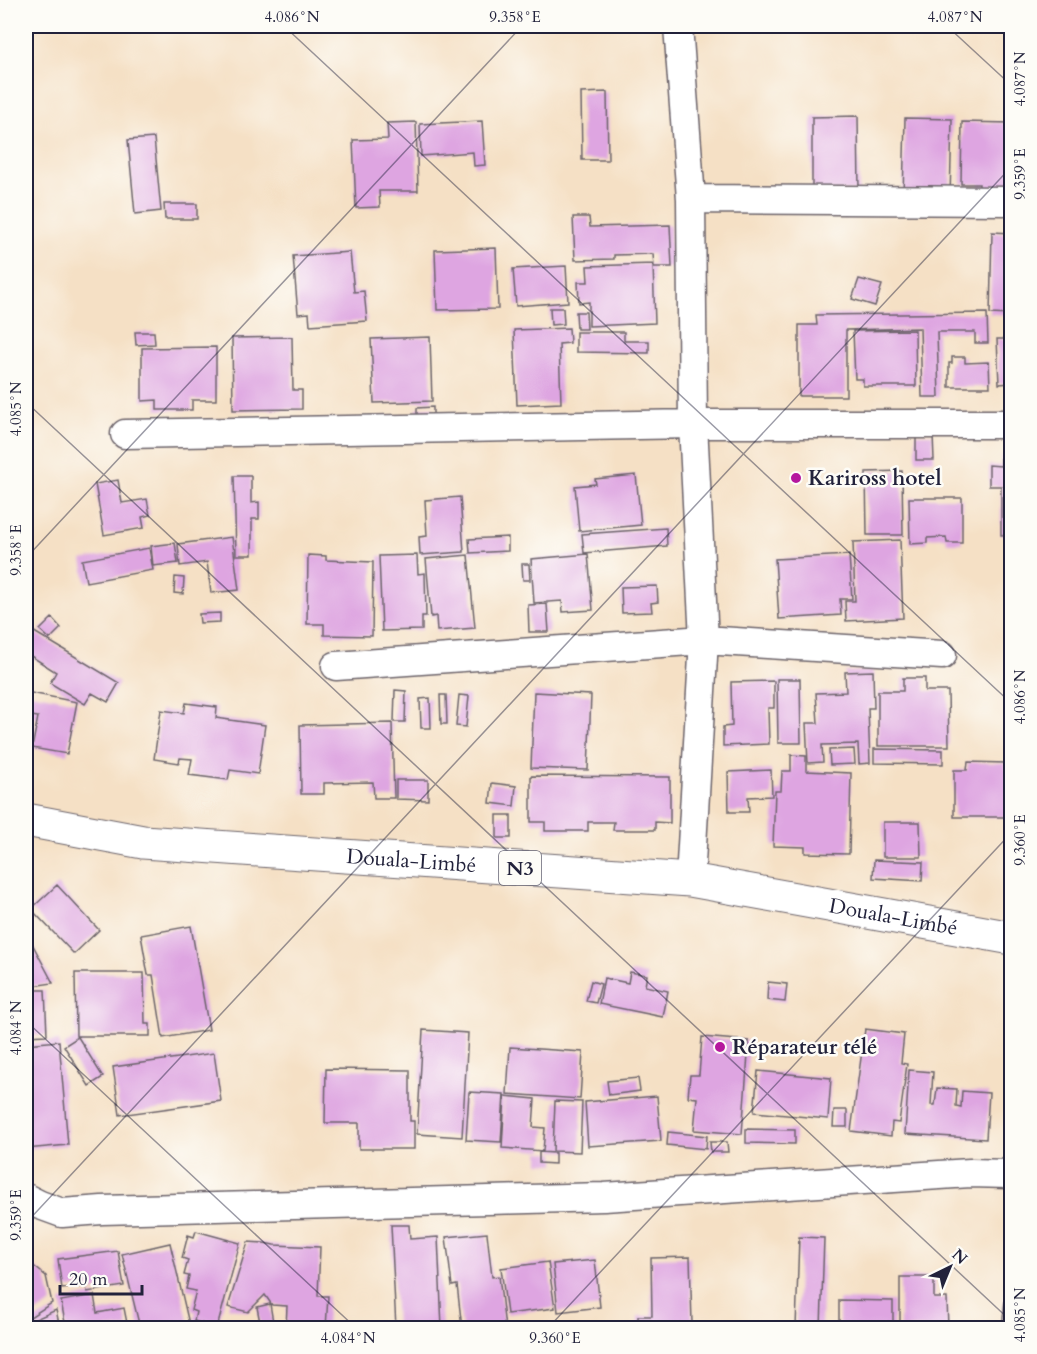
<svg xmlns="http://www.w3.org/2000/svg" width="1037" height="1354" viewBox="0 0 1037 1354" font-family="Cardo,serif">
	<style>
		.building { fill: #dea5e1 }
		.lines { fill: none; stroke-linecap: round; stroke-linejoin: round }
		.street-casing { stroke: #6c646b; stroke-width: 31 }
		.highway-casing { stroke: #6c646b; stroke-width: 35 }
		.street { stroke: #fff; stroke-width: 28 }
		.highway { stroke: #fff; stroke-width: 33 }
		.ticks { fill: none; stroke: #22223b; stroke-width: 1.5; stroke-opacity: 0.45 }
		.poi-dot { fill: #b5179e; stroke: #fdfcf7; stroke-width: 2 }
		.labels { text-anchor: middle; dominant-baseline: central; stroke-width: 5; stroke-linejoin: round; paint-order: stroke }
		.shield { fill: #fdfcf7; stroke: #646373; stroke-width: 1.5 }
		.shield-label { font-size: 20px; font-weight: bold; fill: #22223b }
		.poi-label { font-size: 21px; font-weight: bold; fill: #22223b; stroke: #fdfcf7; text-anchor: start }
		.street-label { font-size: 21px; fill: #22223b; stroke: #fdfcf7 }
		.neatline { fill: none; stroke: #22223b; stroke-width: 2 }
		.ticks-label { font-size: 15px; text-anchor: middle; fill: #22223b }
	</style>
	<rect width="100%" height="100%" fill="#fdfcf7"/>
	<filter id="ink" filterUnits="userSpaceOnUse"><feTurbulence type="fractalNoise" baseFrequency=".0167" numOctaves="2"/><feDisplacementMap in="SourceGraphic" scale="12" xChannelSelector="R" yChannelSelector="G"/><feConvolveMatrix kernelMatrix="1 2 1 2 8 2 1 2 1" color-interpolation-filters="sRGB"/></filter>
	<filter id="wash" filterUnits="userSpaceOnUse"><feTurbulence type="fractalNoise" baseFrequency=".008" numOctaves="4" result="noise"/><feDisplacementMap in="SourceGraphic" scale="24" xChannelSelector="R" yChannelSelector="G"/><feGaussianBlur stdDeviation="1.35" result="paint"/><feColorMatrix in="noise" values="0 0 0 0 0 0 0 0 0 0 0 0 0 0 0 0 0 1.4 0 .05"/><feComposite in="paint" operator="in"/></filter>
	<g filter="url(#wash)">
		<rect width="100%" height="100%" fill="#f5e0c5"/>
		<g id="blocks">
			<path class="building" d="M607,92L608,160H582L581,93Z
				M858,116L859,191H812V117Z
				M905,118L952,119L950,198L903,197Z
				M482,121L485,165L474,166L473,152L421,156L420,124Z
				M416,122L418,191H379L380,207L356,208L353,140L388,139L387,123Z
				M962,122L1012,123V188H979V184H961Z
				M154,138L161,211L135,214L128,140Z
				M164,204H197V219H165Z
				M573,217H589L590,227L670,225L672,267H654L653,254L614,255V259L575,260Z
				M992,232L1012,233V315L990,314Z
				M496,248L498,309L437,310L435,250Z
				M350,252L354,292L364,291L367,321L310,325L309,313L298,314L293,256Z
				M653,264L655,323L589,326V302L579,303L578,282H588L587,266Z
				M566,266L568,302L516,306L513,269Z
				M859,279L882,285L875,306L852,299Z
				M550,308H563L564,324L551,325Z
				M576,312H586L587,329H577Z
				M987,313L988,343H975V332H937L939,397H922L920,328L846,330V396H799V325H817L816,315Z
				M569,328L570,343L559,344L561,403L517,405L514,330Z
				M915,330L916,386H863V379H855L853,331Z
				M135,332H154L155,344L136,345Z
				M576,332H624V341H649V353L576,352Z
				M292,337L293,390H302V409L233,410L232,338Z
				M430,337L432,401L374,403L371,339Z
				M997,339H1012V383L999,384Z
				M216,347V400H192V410H157V400L142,401V348Z
				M952,357H965V363L989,362L990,387H949V363H952Z
				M433,407V418H417V408Z
				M916,434H933L934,460H916Z
				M1001,456H1012V535H1001V486H989V465L1001,466Z
				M902,471L903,535H867L866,472Z
				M636,475L641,525L579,531L575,486L596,484L595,479Z
				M234,476H251V503L259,502V519H252V555H236Z
				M118,480L122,503L147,499L150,515L142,517L144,528L104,535L95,484Z
				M460,497L464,552L420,555L419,537L427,536L425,500Z
				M909,498H962V543H947L946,537L927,538V543L910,544Z
				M666,528L667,546L584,553L582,534Z
				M232,537L239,590L211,593L207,562L180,566L178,544Z
				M508,537V551L470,553L469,539Z
				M900,540L903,618L846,621L845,601H855L853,542Z
				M175,543L178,563L153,566L151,546Z
				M149,548L153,570L86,582L82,560Z
				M588,554L593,610L563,612L562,601L534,603L531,559Z
				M308,555L326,556V560L373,562L372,636L324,635V624H307Z
				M417,555L418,574L425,573L426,616H422V630L382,631L379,556Z
				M468,555L475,628L437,631L436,616L431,617L426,559Z
				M849,555L852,599H840L841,615L779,619L775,559Z
				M522,564H529L530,580H523Z
				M175,577L184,578L183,594L174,593Z
				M657,586L658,602L651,603L652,612L622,613L621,587Z
				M547,604L549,632H529L528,605Z
				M220,613V622L200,623L199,614Z
				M52,618L61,628L50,639L40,630Z
				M31,630L119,683L108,702L92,693L85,704L50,683L56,672L26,653V640Z
				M873,671L874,708H868L870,763L859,764L858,744L822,745L823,762L808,763L806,723H818L816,693L846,692L845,672Z
				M903,678H925V691H948L949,746H878V691H903Z
				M777,679H800L801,743H778Z
				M774,681V708H768L769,744L723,746V727L732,726L731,682Z
				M395,690L406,691L405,722H394Z
				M26,692L77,702L67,754L32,748L38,717L26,715Z
				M534,692L591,695L588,770L531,768Z
				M440,695H446L447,724H441Z
				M459,695L469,696L466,727L456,726Z
				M430,698L431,728H421L420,699Z
				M186,703L217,707L216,718L265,725L258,774L230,770L228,780L189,775L192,759L180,758L179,763L154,759L161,710L184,713Z
				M392,723L394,798H374L373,782L324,783V794H301L300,725Z
				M854,749L855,764L830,765L829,750Z
				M874,749L943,750V764L874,763Z
				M791,755L806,756V771L851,773L849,854L805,853V847L773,846L775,791H781L782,771H791Z
				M968,762L1006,763V770H1012V817H954V770H967Z
				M771,770L772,796L748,797L749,812H729L728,772Z
				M531,776L670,777V823L655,822V830H613L614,822H588V831H545V822H531Z
				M396,780H428V800L396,799Z
				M492,783L516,786L514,806L490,803Z
				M497,815H511V838H497Z
				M883,822H920L921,857H883Z
				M874,860L923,862L922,881L873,878Z
				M57,885L99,930L74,954L31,909Z
				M191,926L209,1030L163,1038L153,975H148L141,935Z
				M26,932L53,983L26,987Z
				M630,972L647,975L645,986L668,991L663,1017L599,1004L604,978L628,983Z
				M75,973H144L145,1024H150V1036H76Z
				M591,981L601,984L596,1003L586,1001Z
				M768,982L787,984L785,1002L767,1000Z
				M26,990H45L47,1035L26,1036Z
				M865,1029L904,1034L901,1063L907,1064L899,1123L892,1122L891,1136L851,1131Z
				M423,1030L468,1033L462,1137L417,1134Z
				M78,1037L103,1077L89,1086L64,1046Z
				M702,1037L749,1041L742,1134L694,1130L697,1098L688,1097L690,1075H699Z
				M59,1041L68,1145L26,1149V1044Z
				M510,1047L583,1052L580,1099L507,1094Z
				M214,1053L221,1101L120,1115L113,1067Z
				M326,1069L410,1070V1121H414V1149H359V1123H325Z
				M909,1070L933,1072L931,1105H935L937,1088L957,1089L956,1106L961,1107L962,1091L989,1093L986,1139L905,1134Z
				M758,1071L831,1078L828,1119L754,1112Z
				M638,1078L640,1091L609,1095L607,1081Z
				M469,1092L504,1094L501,1142L466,1140Z
				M505,1096L535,1099L533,1127L545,1128L543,1151L502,1148Z
				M657,1096L661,1141L588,1146L585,1102Z
				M555,1101L582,1102L580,1152L553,1151Z
				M834,1110H847V1127H833Z
				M746,1129L795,1130V1144L746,1143Z
				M668,1132L707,1136L706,1149L667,1145Z
				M710,1142H727L728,1152H711Z
				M539,1152L555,1153V1164L539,1163Z
				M1010,1186H1012V1224H1007Z
				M391,1225H409L410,1239L438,1237L442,1328H396Z
				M196,1231L240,1243L217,1328L194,1321L196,1312L191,1310L196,1291L186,1289L189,1276L184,1275L188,1260L182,1258L188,1235L194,1237Z
				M487,1233L492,1277L499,1276L505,1328H462L457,1285L452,1286L446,1237Z
				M799,1237L824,1238L821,1328H796Z
				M248,1242L264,1243L274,1245L320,1247L318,1296H328L326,1328H286L287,1306L272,1305L265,1295L248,1312L228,1307Z
				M170,1243L190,1328H140L122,1254Z
				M118,1251L124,1286L87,1292L86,1286L62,1289L58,1259Z
				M690,1257L692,1323H700V1328H638V1316H652L651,1258Z
				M26,1260L46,1276L52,1303L27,1319L26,1318Z
				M595,1260L600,1307L558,1312L553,1264Z
				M548,1262L555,1308L507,1314L501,1268Z
				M1008,1272L1012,1273V1328H1002Z
				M900,1277H934V1298H947L948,1328H900Z
				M94,1295L97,1313L124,1308L128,1328H66L61,1301Z
				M839,1300L893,1301V1328H833V1325H839Z
				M270,1304L274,1328H261L257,1307Z
				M56,1310L60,1328H29V1322Z"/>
		</g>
	</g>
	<g filter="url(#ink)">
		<use href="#blocks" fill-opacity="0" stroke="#6c646b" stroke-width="1.5"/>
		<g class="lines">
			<defs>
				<path id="street" d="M678,26L691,199
					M125,434L693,424H1012
					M336,666L704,640L942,655
					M690,880L704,640L693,424L691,199L1012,201
					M26,1198L40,1205L62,1213L102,1210L604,1197L970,1173L1008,1174L1012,1170"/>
				<g id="highway">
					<path id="s1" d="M26,820L143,842L690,880L1012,938"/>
				</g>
			</defs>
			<use href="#street" class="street-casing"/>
			<use href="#highway" class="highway-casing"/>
			<use href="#street" class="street"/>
			<use href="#highway" class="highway"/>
		</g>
	</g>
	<path class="ticks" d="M284,26L1012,704M947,26L1012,86M26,402L1012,1322M26,558L522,26M26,1021L356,1328M26,1223L1012,166M548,1328L1012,832"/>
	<g class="poi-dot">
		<circle cx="796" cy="478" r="6"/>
		<circle cx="720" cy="1047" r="6"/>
	</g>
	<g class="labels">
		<rect class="shield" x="499" y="851" width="42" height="34" rx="4.5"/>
		<g class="shield-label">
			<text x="520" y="868">N3</text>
		</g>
		<g class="poi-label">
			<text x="808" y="478">Kariross hotel</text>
			<text x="732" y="1047">Réparateur télé</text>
		</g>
		<g class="street-label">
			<text stroke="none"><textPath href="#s1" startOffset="388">Douala-Limbé</textPath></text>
			<text stroke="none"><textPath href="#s1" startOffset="874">Douala-Limbé</textPath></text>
		</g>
	</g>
	<rect width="1037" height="1354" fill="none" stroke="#fdfcf7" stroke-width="66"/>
	<g transform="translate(950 1267) rotate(43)" stroke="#fdfcf7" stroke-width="4.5" paint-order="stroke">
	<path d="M0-4.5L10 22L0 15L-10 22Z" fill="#22223b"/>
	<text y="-9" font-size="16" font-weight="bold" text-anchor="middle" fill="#22223b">N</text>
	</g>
	<path d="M60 1285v9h82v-9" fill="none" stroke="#22223b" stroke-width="3"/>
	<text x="69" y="1285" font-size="18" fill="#22223b" stroke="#fdfcf7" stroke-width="4.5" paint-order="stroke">20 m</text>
	<rect x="33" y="33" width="971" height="1288" class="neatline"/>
	<g class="ticks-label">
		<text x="292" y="22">4.086°N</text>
		<text x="515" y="22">9.358°E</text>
		<text x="955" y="22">4.087°N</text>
		<text transform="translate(1020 79) rotate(-90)" y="5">4.087°N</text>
		<text transform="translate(1020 174) rotate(-90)" y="5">9.359°E</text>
		<text transform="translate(16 409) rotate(-90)" y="5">4.085°N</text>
		<text transform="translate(16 550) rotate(-90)" y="5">9.358°E</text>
		<text transform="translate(1020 697) rotate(-90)" y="5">4.086°N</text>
		<text transform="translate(1020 840) rotate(-90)" y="5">9.360°E</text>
		<text transform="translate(16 1028) rotate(-90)" y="5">4.084°N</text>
		<text transform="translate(16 1215) rotate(-90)" y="5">9.359°E</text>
		<text transform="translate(1020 1315) rotate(-90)" y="5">4.085°N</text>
		<text x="348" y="1343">4.084°N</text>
		<text x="555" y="1343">9.360°E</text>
	</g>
</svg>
